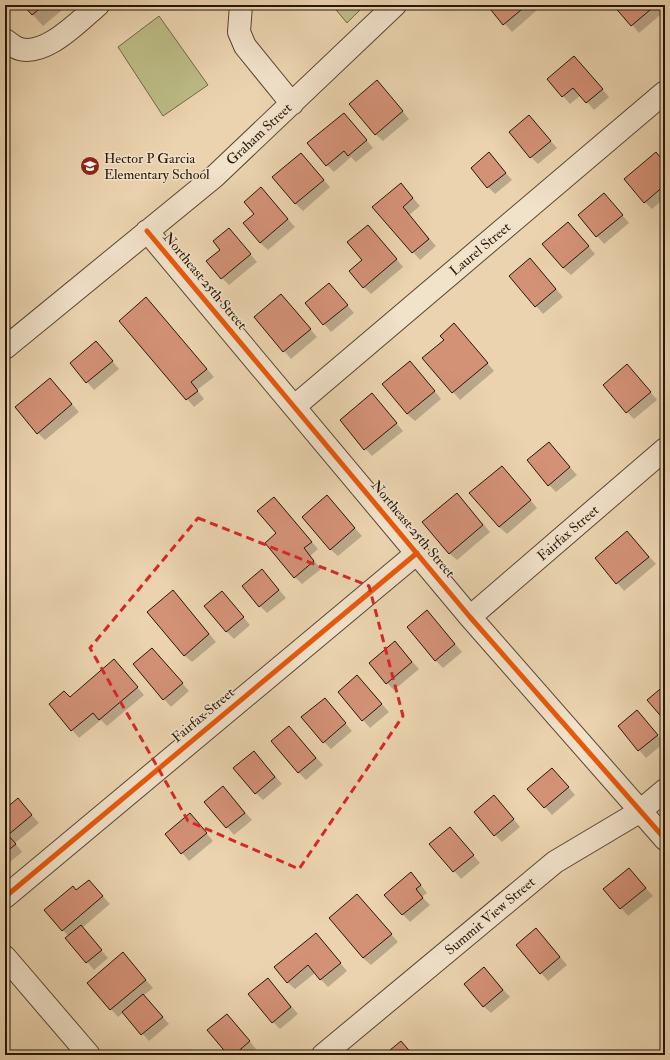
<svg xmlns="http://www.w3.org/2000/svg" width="670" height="1060" viewBox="0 0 670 1060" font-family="'IM FELL Double Pica',serif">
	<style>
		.green { fill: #bcbb86; stroke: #726846 }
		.shadow { fill: #0003 }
		.building { fill: #d39176; stroke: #271607 }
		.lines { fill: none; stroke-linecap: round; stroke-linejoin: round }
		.minor-casing { stroke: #584531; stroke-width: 24 }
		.minor { stroke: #f1e2ca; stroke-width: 22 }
		.cycleway-casing { stroke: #f1e2ca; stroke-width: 8 }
		.cycleway { stroke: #e8590c; stroke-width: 5 }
		.marked { fill: none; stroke: #d62828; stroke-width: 3; stroke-dasharray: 8 5; stroke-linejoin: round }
		.labels { text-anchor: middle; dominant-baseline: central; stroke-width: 3; stroke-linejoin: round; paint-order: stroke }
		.street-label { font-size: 14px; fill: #271607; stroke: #f1e2ca }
		.poi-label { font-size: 14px; fill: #271607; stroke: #f1e2ca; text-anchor: start }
	</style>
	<rect width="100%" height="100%" fill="#ead3ae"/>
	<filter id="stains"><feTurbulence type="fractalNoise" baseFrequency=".005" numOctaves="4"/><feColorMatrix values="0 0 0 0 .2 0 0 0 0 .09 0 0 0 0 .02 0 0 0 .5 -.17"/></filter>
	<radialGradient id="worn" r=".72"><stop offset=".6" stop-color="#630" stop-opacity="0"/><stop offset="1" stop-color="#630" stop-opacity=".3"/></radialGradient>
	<path class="green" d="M332,5H365L347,23Z
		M159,16L208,85L163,116L118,47Z"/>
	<path class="shadow" d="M24,5H68L43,26Z
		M488,5H532L536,11L512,32Z
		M615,5H665V11L639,33Z
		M574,57L609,97L594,110L581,95L570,104L548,79Z
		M384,89L409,119L383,141L375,134Z
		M529,117L557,148L538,164L531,157Z
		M351,121L373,148L356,162L351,157L334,172L327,165Z
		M301,154L330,187L303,211L295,203Z
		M656,154L665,163V198L652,209L645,202Z
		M496,161L512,180L495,194L488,187Z
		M408,192L420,206L409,215L436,246L420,260L374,207Z
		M604,194L629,223L604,244L579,215Z
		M268,196L295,227L268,250L260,243L255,214Z
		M229,229L257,262L229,285L222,278L221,250Z
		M576,231L595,254L571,275L563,268Z
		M375,233L403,267L371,294L364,287L363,260Z
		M537,267L563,297L543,314L510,276Z
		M329,284L354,313L331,332L306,303Z
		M288,303L317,337L291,359L255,317Z
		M153,306L214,377L197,390L204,399L194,407L120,321Z
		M461,332L494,371L460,400L424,358Z
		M103,350L119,369L94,390L87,382Z
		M417,369L441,399L415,421L407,414Z
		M634,373L657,400L634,419L627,412Z
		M50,379L79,412L45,440L38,433Z
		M379,402L403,431L372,456L341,421Z
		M549,443L577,475L556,492L549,485Z
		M509,474L537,508L507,534L499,527Z
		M327,497L362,536L338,556L330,549Z
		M274,498L318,549L310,556L321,569L302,584L295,577L277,534Z
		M464,502L490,532L457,560L449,553Z
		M627,532L656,564L624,591L596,558Z
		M269,578L286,598L267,613L260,606Z
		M222,592L250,625L234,639L226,631Z
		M180,599L216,642L192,662L184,655Z
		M434,619L462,652L443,668L435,660Z
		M395,642L419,669L394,690L387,683Z
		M152,649L189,691L171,707L134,664Z
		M121,668L144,695L107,726L101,720L79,738L50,704L70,698Z
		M357,676L389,712L370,728L339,692Z
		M332,707L352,731L331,749L324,742Z
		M644,719L664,743L646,758L619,727Z
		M289,727L323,765L306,780L298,772Z
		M254,752L282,784L263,800L256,793Z
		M559,776L575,795L552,815L529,789Z
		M230,795L252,820L234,835L206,802Z
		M18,800L39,823L15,843L22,852L5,866V809Z
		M501,804L520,827L502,842L495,835Z
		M197,822L213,841L189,861L166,834Z
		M457,836L480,863L461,879L431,844Z
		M629,869L653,896L628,916L605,889Z
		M89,881L110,904L82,928L108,958L94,970L67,938L69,937L63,930L76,891Z
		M418,881L427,893L422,897L430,905L410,922L385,895Z
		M357,895L398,942L371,965L363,958Z
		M316,934L347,971L328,987L315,973L295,989L287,982Z
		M543,937L567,965L548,981L541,973Z
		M123,954L153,988L144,995L169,1024L149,1041L124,1012L118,1017L88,983Z
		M484,969L510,997L491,1013L483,1006Z
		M275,987L298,1014L280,1029L273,1022Z
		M234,1022L256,1049L250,1055H229Z"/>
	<path class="building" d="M23,5H44L32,15Z
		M487,5H527L503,25Z
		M613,5H656L631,26Z
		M574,56L603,89L586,103L573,88L562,97L547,79Z
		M377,80L403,111L375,135L349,104Z
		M344,113L367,140L348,156L344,151L326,166L307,143Z
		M529,115L551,141L530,158L509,132Z
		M489,152L506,173L487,188L471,168Z
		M656,152L665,163V185L644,203L624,179Z
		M301,153L324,180L295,204L272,177Z
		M401,183L413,198L403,207L429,239L412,253L372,207Z
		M261,187L288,219L260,243L243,223L254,214L244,202Z
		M604,193L623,215L596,237L578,215Z
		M568,222L589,246L563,268L542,244Z
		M368,225L397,259L363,288L349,271L362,260L347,242Z
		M229,228L251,254L221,279L206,261L220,250L213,241Z
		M530,258L556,289L535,307L509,276Z
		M329,283L348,305L323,325L305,303Z
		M281,294L311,329L283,352L254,317Z
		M146,297L207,369L191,382L198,391L186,400L119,321Z
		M665,303V314L660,307Z
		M454,323L488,363L452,393L422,358L444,340L440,336Z
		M96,341L113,361L86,383L70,363Z
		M410,361L435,391L407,414L382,384Z
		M627,364L651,392L626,413L603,385Z
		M50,378L72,404L37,434L15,407Z
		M372,393L397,423L364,450L340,420Z
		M549,442L570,467L548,486L527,460Z
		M502,466L531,500L499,527L469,493Z
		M457,493L483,525L449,554L422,522Z
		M327,495L355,528L330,550L302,517Z
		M274,497L312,542L304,548L314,561L294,578L265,543L276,533L257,511Z
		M627,531L649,557L616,584L595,558Z
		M262,569L279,590L259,607L242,586Z
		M173,590L209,634L184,656L147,612Z
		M222,591L244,617L226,632L204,606Z
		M427,610L455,644L435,661L407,627Z
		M395,641L412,662L386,684L369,663Z
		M152,648L183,683L163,700L133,664Z
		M114,659L138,687L99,720L93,713L71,731L49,704L64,691L70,697Z
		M357,675L382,704L362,721L338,692Z
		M665,685V721L647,700Z
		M325,698L346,723L323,743L301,717Z
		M637,710L658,735L638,751L618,726Z
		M289,726L316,758L298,773L271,741Z
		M254,751L275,777L255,794L233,768Z
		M552,768L569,787L544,808L527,789Z
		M223,786L245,813L226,828L204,802Z
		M494,795L514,819L494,836L474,812Z
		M18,798L32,815L8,835L16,844L5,853V809Z
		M190,813L207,833L181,854L165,834Z
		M450,827L474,855L453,872L429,844Z
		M629,868L646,888L620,909L603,889Z
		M411,872L421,885L416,889L423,898L402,915L384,895Z
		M89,880L103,896L62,931L44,910L73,886L76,890Z
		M357,894L392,934L363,958L329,918Z
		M81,925L102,950L86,963L65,938Z
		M536,928L560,957L540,974L516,945Z
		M316,933L341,963L320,980L308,965L287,983L274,967Z
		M123,952L146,980L110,1010L87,983Z
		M484,967L503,990L483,1007L464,984Z
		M268,978L291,1007L272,1023L248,994Z
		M143,994L163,1017L141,1035L122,1012Z
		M227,1014L250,1041L234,1055H228L207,1030Z
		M401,1041L413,1055H384Z"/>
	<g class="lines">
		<defs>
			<path id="minor" d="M241,5L239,32L245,46L292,104
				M5,40C8,42 12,45 15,47C42,61 79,21 98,5
				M147,231L470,617L665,839
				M5,348L214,177L395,5
				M295,406L665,92
				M470,617L665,449
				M5,897L417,553
				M5,957L89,1055
				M323,1055L555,862L639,812L665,790"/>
		</defs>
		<use href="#minor" class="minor-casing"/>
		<use href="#minor" class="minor"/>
		<defs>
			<path id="cycleway" d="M147,231L470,617L665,839
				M5,897L417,553"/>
		</defs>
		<use href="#cycleway" class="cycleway-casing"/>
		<use href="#cycleway" class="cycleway"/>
	</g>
	<path class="marked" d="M198,518L369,586L403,716L299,869L188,821L90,648Z"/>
	<defs>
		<symbol id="school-disc" viewBox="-11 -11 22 22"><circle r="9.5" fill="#8f2418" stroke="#f1e2ca"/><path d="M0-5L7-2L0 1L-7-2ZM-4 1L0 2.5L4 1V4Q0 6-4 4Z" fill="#fff"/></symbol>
	</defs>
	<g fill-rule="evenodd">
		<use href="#school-disc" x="79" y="155" width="22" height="22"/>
	</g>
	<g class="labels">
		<g class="street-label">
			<text transform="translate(259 134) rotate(-43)">Graham Street</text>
			<text transform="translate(480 249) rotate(-40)">Laurel Street</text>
			<text transform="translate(205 281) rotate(50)">Northeast 25th Street</text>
			<text transform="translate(413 529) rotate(50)">Northeast 25th Street</text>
			<text transform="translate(568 533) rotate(-41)">Fairfax Street</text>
			<text transform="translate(203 715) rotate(-40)">Fairfax Street</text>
			<text transform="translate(490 916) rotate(-40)">Summit View Street</text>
		</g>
		<g class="poi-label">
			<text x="104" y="158">Hector P Garcia<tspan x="104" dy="16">Elementary School</tspan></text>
		</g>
	</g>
	<rect width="670" height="1060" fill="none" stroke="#ead3ae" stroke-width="20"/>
	<rect x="6" y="6" width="658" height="1048" fill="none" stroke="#271607" stroke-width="2"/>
	<rect x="10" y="10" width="650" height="1040" fill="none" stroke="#271607"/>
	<rect width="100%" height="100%" filter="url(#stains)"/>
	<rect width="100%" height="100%" fill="url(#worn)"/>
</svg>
